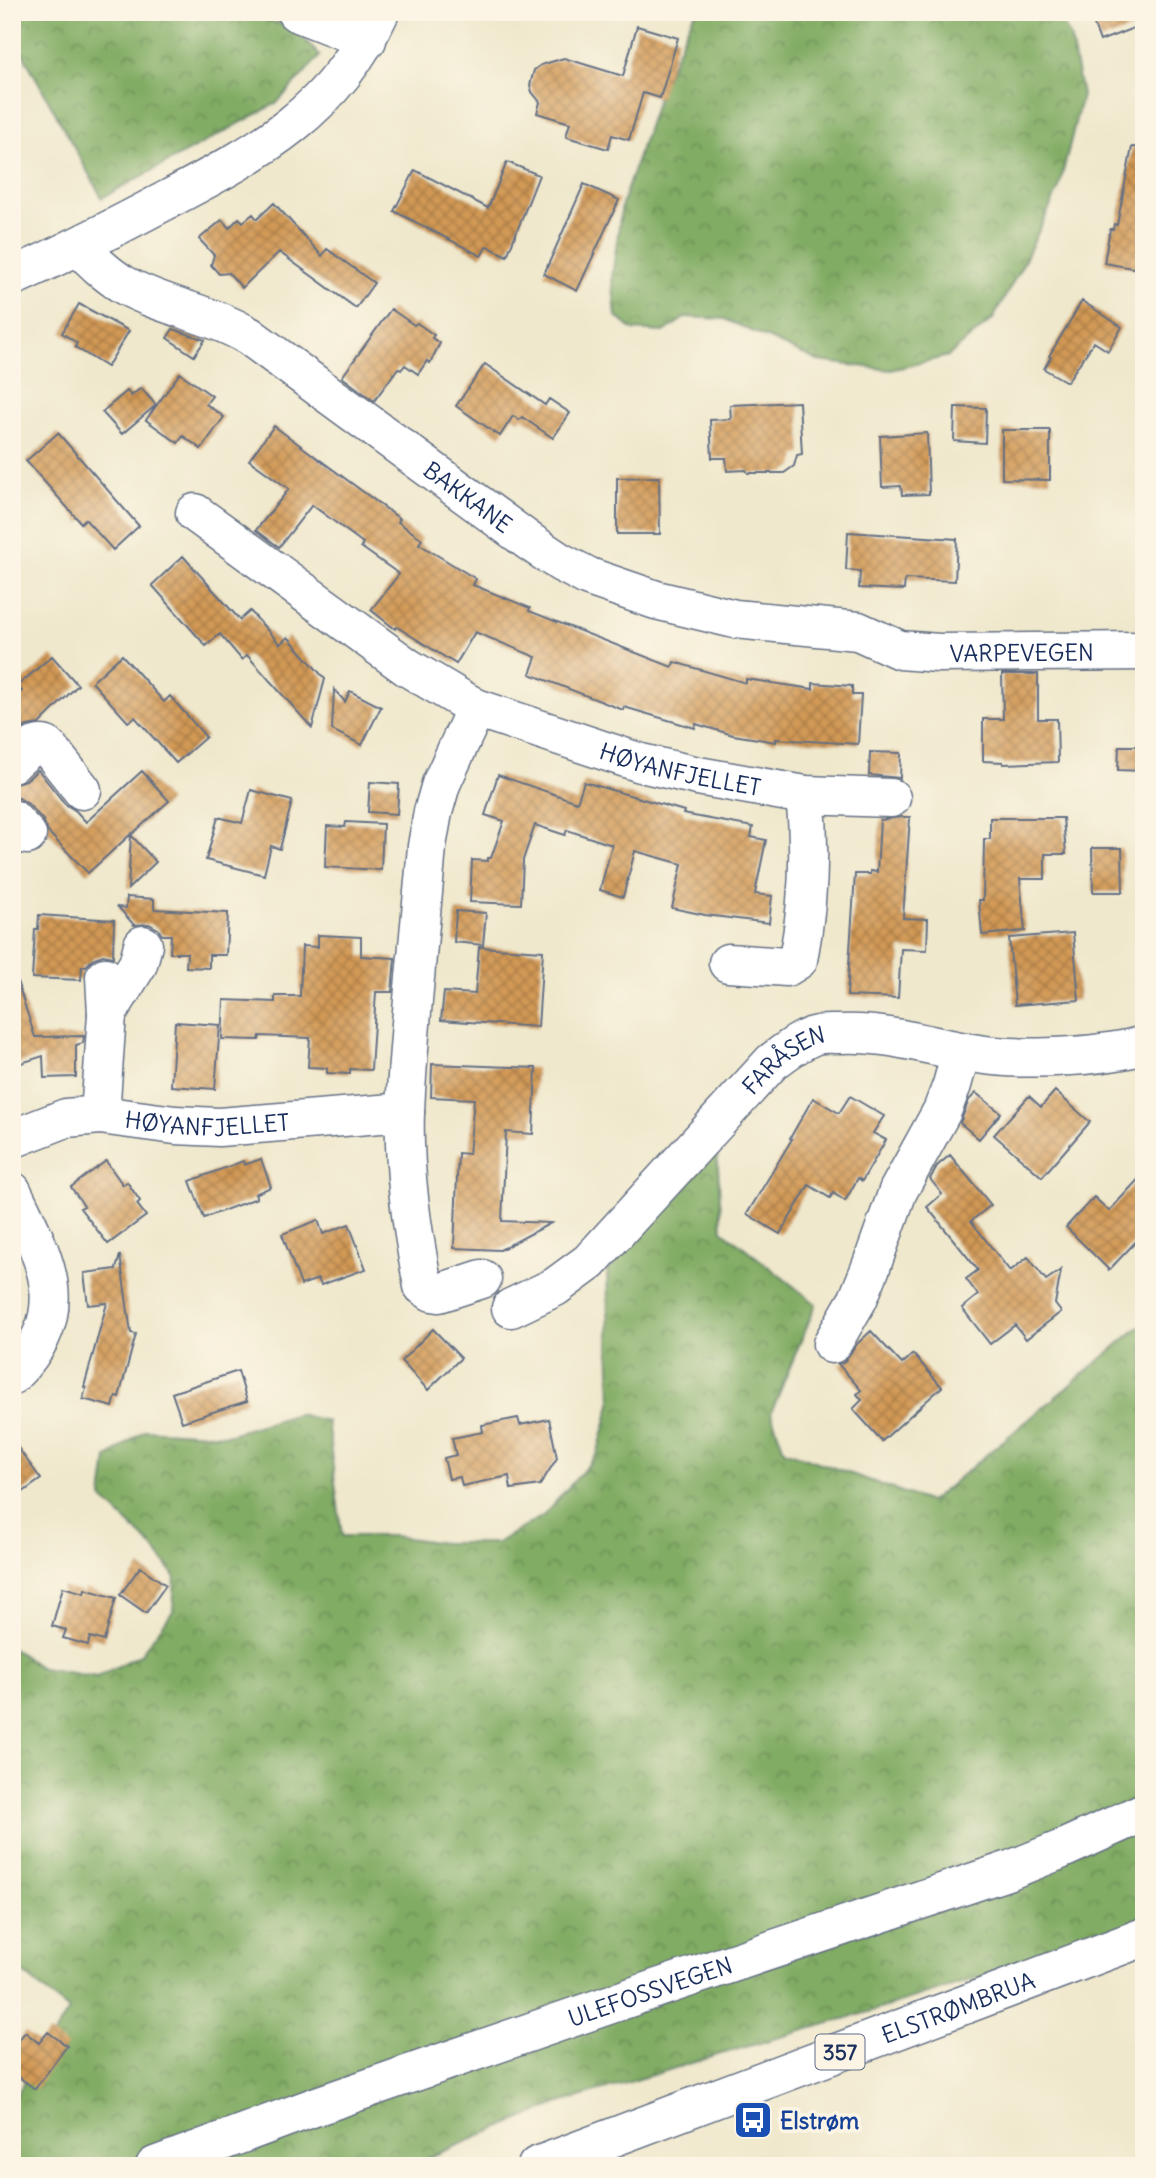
<svg xmlns="http://www.w3.org/2000/svg" width="1156" height="2178" viewBox="0 0 1156 2178" font-family="Delius,sans-serif">
	<style>
		.forest { fill: url(#forest-crowns); stroke: #4e6e60; stroke-width: 2 }
		.building { fill: url(#building-cross-hatch) }
		.lines { fill: none; stroke-linecap: round; stroke-linejoin: round }
		.minor-casing { stroke: #657084; stroke-width: 41 }
		.major-casing { stroke: #657084; stroke-width: 41 }
		.minor { stroke: #fff; stroke-width: 38 }
		.major { stroke: #fff; stroke-width: 38 }
		.labels { text-anchor: middle; dominant-baseline: central; stroke-width: 7; stroke-linejoin: round; paint-order: stroke }
		.shield { fill: #fcf5e5; stroke: #5e6a86; stroke-width: 2 }
		.shield-label { font-size: 21px; font-weight: bold; fill: #1b2f5e }
		.street-label { font-size: 23px; fill: #1b2f5e; stroke: #fcf5e5 }
		.transit-label { font-size: 23px; font-weight: bold; fill: #164399; stroke: #fcf5e5; text-anchor: start }
	</style>
	<defs>
		<pattern id="forest-crowns" width="20" height="18" patternUnits="userSpaceOnUse" patternTransform="scale(1.75)"><rect width="20" height="18" fill="#81ac63"/><path d="M2 6a3 3 0 1 1 6 0M12 15a3 3 0 1 1 6 0" fill="none" stroke="#698c55"/></pattern>
		<pattern id="building-cross-hatch" width="8" height="8" patternUnits="userSpaceOnUse" patternTransform="scale(1.75)"><rect width="8" height="8" fill="#d29954"/><path d="M0 0l8 8M0 8l8-8" fill="none" stroke="#aa7d49"/></pattern>
	</defs>
	<rect width="100%" height="100%" fill="#fcf5e5"/>
	<filter id="ink" filterUnits="userSpaceOnUse"><feTurbulence type="fractalNoise" baseFrequency=".0143" numOctaves="2"/><feDisplacementMap in="SourceGraphic" scale="14" xChannelSelector="R" yChannelSelector="G"/><feConvolveMatrix kernelMatrix="1 2 1 2 8 2 1 2 1" color-interpolation-filters="sRGB"/></filter>
	<filter id="wash" filterUnits="userSpaceOnUse"><feTurbulence type="fractalNoise" baseFrequency=".00686" numOctaves="4" result="noise"/><feDisplacementMap in="SourceGraphic" scale="28" xChannelSelector="R" yChannelSelector="G"/><feGaussianBlur stdDeviation="1.57" result="paint"/><feColorMatrix in="noise" values="0 0 0 0 0 0 0 0 0 0 0 0 0 0 0 0 0 1.4 0 .05"/><feComposite in="paint" operator="in"/></filter>
	<g filter="url(#wash)">
		<rect width="100%" height="100%" fill="#efe8cc"/>
		<path class="forest" d="M12,12H245L294,28L320,56L277,103L102,198L12,34Z
			M697,12H1055L1070,36L1082,95L1059,188L1024,262L993,319L948,356L891,370L818,361L725,319L686,317L664,332L633,330L616,316L612,278L622,204L661,88L692,18Z
			M717,1152L722,1230L816,1304L771,1413L784,1450L930,1502L1144,1323V1920L1043,1957L886,2007L721,2054L557,2104L408,2166H12V2102L69,2010L12,1964V1648L41,1668L97,1677L140,1655L173,1611L175,1576L151,1545L102,1498L107,1458L145,1430L227,1435L297,1414L327,1421L342,1536H393L443,1543H497L544,1515L597,1455L611,1404L607,1271Z"/>
		<g id="blocks">
			<path class="building" d="M1089,12H1144V24L1100,41Z
				M637,26L678,38L660,98L643,93L629,140L612,135L608,149L570,138L566,136L570,123L537,113L540,102L532,92L530,85L534,70L541,65L564,58L623,76Z
				M1132,147L1144,148V270L1104,263L1110,229H1113L1114,224L1117,225Z
				M507,162L539,175L507,256L487,246L481,256L394,211L415,170L488,208Z
				M584,184L619,200L577,291L544,274Z
				M274,203L322,256L327,249L374,283L356,308L279,252L242,288L229,273L219,274L211,265L214,255L199,239L222,220L229,228L239,218L243,222L253,214L257,219Z
				M1082,301L1122,327L1108,351L1094,342L1067,382L1044,369L1051,357L1049,356Z
				M79,304L129,331L107,367L75,347L77,343L62,333Z
				M391,309L414,325L417,323L434,335L432,338L440,343L430,363L427,361L418,374L405,365L401,370L398,368L374,401L342,377Z
				M173,329L205,340L194,356L167,338Z
				M485,364L545,405L549,399L570,413L553,438L522,417L519,420L513,416L500,436L456,406Z
				M180,373L212,396L206,404L224,417L201,449L183,436L178,443L146,420Z
				M141,388L156,405L122,434L102,412L127,391L131,396Z
				M799,402L802,454L797,455L794,466L784,473H748L746,470L727,471L726,458H712L710,420L731,419L730,405Z
				M955,407L986,408L985,443L954,441Z
				M274,426L400,519L398,522L422,539L419,544L476,579L473,585L530,608L529,611L672,667L674,662L746,683V679L813,689V683L852,686V695H861L858,744L776,739V742L733,735L696,724L695,728L624,707L623,710L530,674L536,657L475,632L456,664L397,627L395,629L371,610L399,574L361,547L363,543L312,505L279,547L256,530L289,489L249,460Z
				M1002,430H1050V480L1002,479Z
				M58,433L139,526L113,550L85,519L81,523L26,461Z
				M927,433L929,494L902,495L901,486L882,487L880,436Z
				M659,477L660,534H617V478Z
				M848,532L957,539L955,581L905,579L904,590L859,588L860,571L846,570Z
				M183,556L240,620L250,611L280,644L288,637L325,679L312,728L247,655L242,660L220,634L206,646L152,585Z
				M122,655L164,702L170,696L206,737L176,763L135,717L128,722L92,682Z
				M52,656L78,685L39,724L27,726L12,734V693L15,697L22,691L17,686Z
				M1002,674H1038V719H1057L1058,762L1003,764V762L983,761V719H1003Z
				M334,689L345,702L350,691L381,707L362,745L332,730Z
				M1119,746H1144V771L1118,770Z
				M870,752L901,753L900,778L869,775Z
				M38,770L65,804L76,811L86,822L142,771L169,801L131,835L156,862L128,889L131,834L88,873L48,832L43,820L28,804L19,798H12V784L26,780Z
				M498,775L577,802L584,782L684,811L683,814L753,827L751,837L766,840L755,894L772,896L769,923L705,915L672,908L682,864L635,851L623,897L600,890L612,845L567,830L565,835L535,825L523,860L521,904L470,902L472,860L488,861V858H491L504,821L485,815Z
				M370,782L399,784L397,814L368,812Z
				M251,790L292,801L280,849L271,846L264,875L206,860L218,817L242,823Z
				M902,817H910L903,918L928,919L927,950L901,949L898,998L847,996L855,874H870V871L877,872L880,820Z
				M990,818H1063L1066,854H1045V879H1020L1025,931L982,935L979,900H983L984,839H990Z
				M346,822L383,824L381,870L325,867L327,826L345,827Z
				M1092,848H1122L1123,892H1093Z
				M127,897L154,899V909L228,913L226,955H209V968L186,967L187,953H170L171,935H162L158,929L149,924L134,925L118,907L126,908Z
				M456,911L486,913L483,945L454,942Z
				M39,915L114,920L113,957L103,955L94,958L86,966H82L81,980L32,978L35,929H38Z
				M1073,933L1079,1000L1015,1005L1009,938Z
				M318,935L361,937V956L395,958L392,992H376L371,1070L350,1069V1074L327,1073V1068L308,1067L310,1038L260,1036L259,1040L222,1039L224,1000L275,1002V996H300L302,946L318,947Z
				M479,947L543,951L538,1027L441,1020L444,992L475,994Z
				M12,981H17L35,1037L84,1036L83,1043L76,1045V1077L44,1078L43,1056L12,1066Z
				M175,1022L220,1025L215,1089L171,1086Z
				M432,1064L536,1068L533,1134L506,1132L502,1221L551,1223L500,1250L454,1248L458,1153L469,1154L474,1099L431,1097Z
				M1055,1091L1090,1122L1042,1177L994,1135L1029,1096L1041,1107Z
				M976,1093L1001,1113L979,1139L960,1123L969,1100Z
				M850,1096L884,1116L873,1133L886,1140L862,1181L858,1178L845,1201L833,1193L830,1198L809,1185L780,1234L747,1214L792,1139L790,1138L813,1098L839,1113Z
				M950,1155L991,1205L971,1221L1010,1271L1028,1257L1046,1280L1061,1270L1055,1304L1061,1312L1026,1339L1015,1325L990,1344L962,1308L978,1295L966,1279L978,1270L927,1207L942,1194L930,1179L937,1166Z
				M261,1159L271,1187L255,1194L257,1198L204,1218L190,1181L243,1161L244,1165Z
				M106,1161L123,1185L127,1182L140,1201L137,1204L146,1216L108,1244L80,1208L84,1206L71,1187Z
				M1144,1173V1233L1109,1270L1066,1227L1094,1197L1109,1211Z
				M318,1220L323,1234L349,1224L366,1269L321,1285L318,1279L301,1285L282,1234Z
				M120,1255L131,1333L136,1334L119,1397L116,1396L113,1407L83,1399L86,1388L84,1387L107,1303L88,1305L84,1273L116,1269Z
				M433,1329L461,1358L428,1390L401,1361Z
				M871,1331L902,1364L913,1354L942,1387L882,1441L853,1409L862,1400L857,1394L861,1390L838,1364L843,1363L858,1343Z
				M238,1371L247,1401L182,1422L172,1393Z
				M518,1418L520,1425L549,1419L557,1458L540,1485L511,1489L509,1476L462,1486L460,1477L449,1479L444,1458L456,1455L452,1438L483,1432L482,1425Z
				M12,1440L41,1479L12,1500Z
				M140,1567L166,1585L146,1613L120,1595Z
				M63,1587L84,1593L85,1589L116,1598L104,1641L90,1637L88,1645L63,1638L66,1630L52,1626Z
				M25,2032L39,2043L48,2032L67,2046L35,2089L12,2072V2050Z"/>
		</g>
	</g>
	<g filter="url(#ink)">
		<use href="#blocks" fill-opacity="0" stroke="#657084" stroke-width="2"/>
		<g class="lines">
			<defs>
				<g id="minor">
					<path d="M296,12L367,40"/>
					<path id="s1" d="M79,247C93,261 107,275 124,285C164,307 210,313 249,336L530,542L560,562L589,577L656,600L735,619L858,631L900,650L939,653L1144,651"/>
					<path d="M12,277C64,254 114,228 165,201C258,152 334,113 380,12"/>
					<path id="s2" d="M195,513L407,667L476,708L641,763L698,776L805,795L891,798"/>
					<path d="M476,708L441,784L433,812L427,846C420,934 409,1023 405,1111C403,1170 412,1229 423,1286L432,1292L439,1293L482,1279"/>
					<path d="M12,763C22,755 35,740 48,747L82,790"/>
					<path d="M12,819L27,835"/>
					<path d="M728,963L787,967L798,960C808,907 811,849 805,795"/>
					<path d="M107,1014L138,964L143,945"/>
					<path d="M100,1115L107,1014L105,977"/>
					<path id="s3" d="M12,1139L66,1118L100,1115L175,1125L219,1127L405,1112"/>
					<path d="M12,1191C45,1260 77,1312 12,1375"/>
					<path id="s4" d="M511,1308L555,1287L589,1262L772,1062C785,1052 798,1042 813,1036C821,1033 831,1034 840,1034C893,1031 941,1051 994,1056C1034,1060 1105,1056 1144,1045"/>
					<path d="M832,1344L858,1299L871,1267L898,1191L942,1111L952,1085L961,1052"/>
					<path id="s5" d="M155,2166L317,2106L646,1992L1010,1870L1060,1850L1144,1812"/>
				</g>
				<g id="major">
					<path id="s6" d="M537,2166L1144,1937"/>
				</g>
			</defs>
			<use href="#minor" class="minor-casing"/>
			<use href="#major" class="major-casing"/>
			<use href="#minor" class="minor"/>
			<use href="#major" class="major"/>
		</g>
	</g>
	<defs>
		<symbol id="bus-square" viewBox="-11 -11 22 22"><rect x="-9" y="-9" width="18" height="18" rx="4" fill="#1a4fb4" stroke="#fcf5e5"/><path d="M-5-6H5V4H4V6H2V4H-2V6H-4V4H-5ZM-3.5-4V0h7V-4ZM-3.5 1.2v1.5H-2V1.2ZM2 1.2v1.5H3.5V1.2Z" fill="#fff"/></symbol>
	</defs>
	<g fill-rule="evenodd">
		<use href="#bus-square" x="731" y="2098" width="44" height="44"/>
	</g>
	<g class="labels">
		<rect class="shield" x="815.5" y="2034.5" width="49" height="35" rx="5"/>
		<g class="shield-label">
			<text x="840" y="2052">357</text>
		</g>
		<g class="street-label">
			<text stroke="none"><textPath href="#s1" startOffset="466">BAKKANE</textPath></text>
			<text stroke="none"><textPath href="#s1" startOffset="1055">VARPEVEGEN</textPath></text>
			<text stroke="none"><textPath href="#s2" startOffset="556">HØYANFJELLET</textPath></text>
			<text stroke="none"><textPath href="#s4" startOffset="373">FARÅSEN</textPath></text>
			<text stroke="none"><textPath href="#s3" startOffset="200">HØYANFJELLET</textPath></text>
			<text stroke="none"><textPath href="#s5" startOffset="525">ULEFOSSVEGEN</textPath></text>
			<text stroke="none"><textPath href="#s6" startOffset="450">ELSTRØMBRUA</textPath></text>
		</g>
		<g class="transit-label">
			<text x="780" y="2120">Elstrøm</text>
		</g>
	</g>
	<rect width="1156" height="2178" fill="none" stroke="#fcf5e5" stroke-width="42"/>
</svg>
